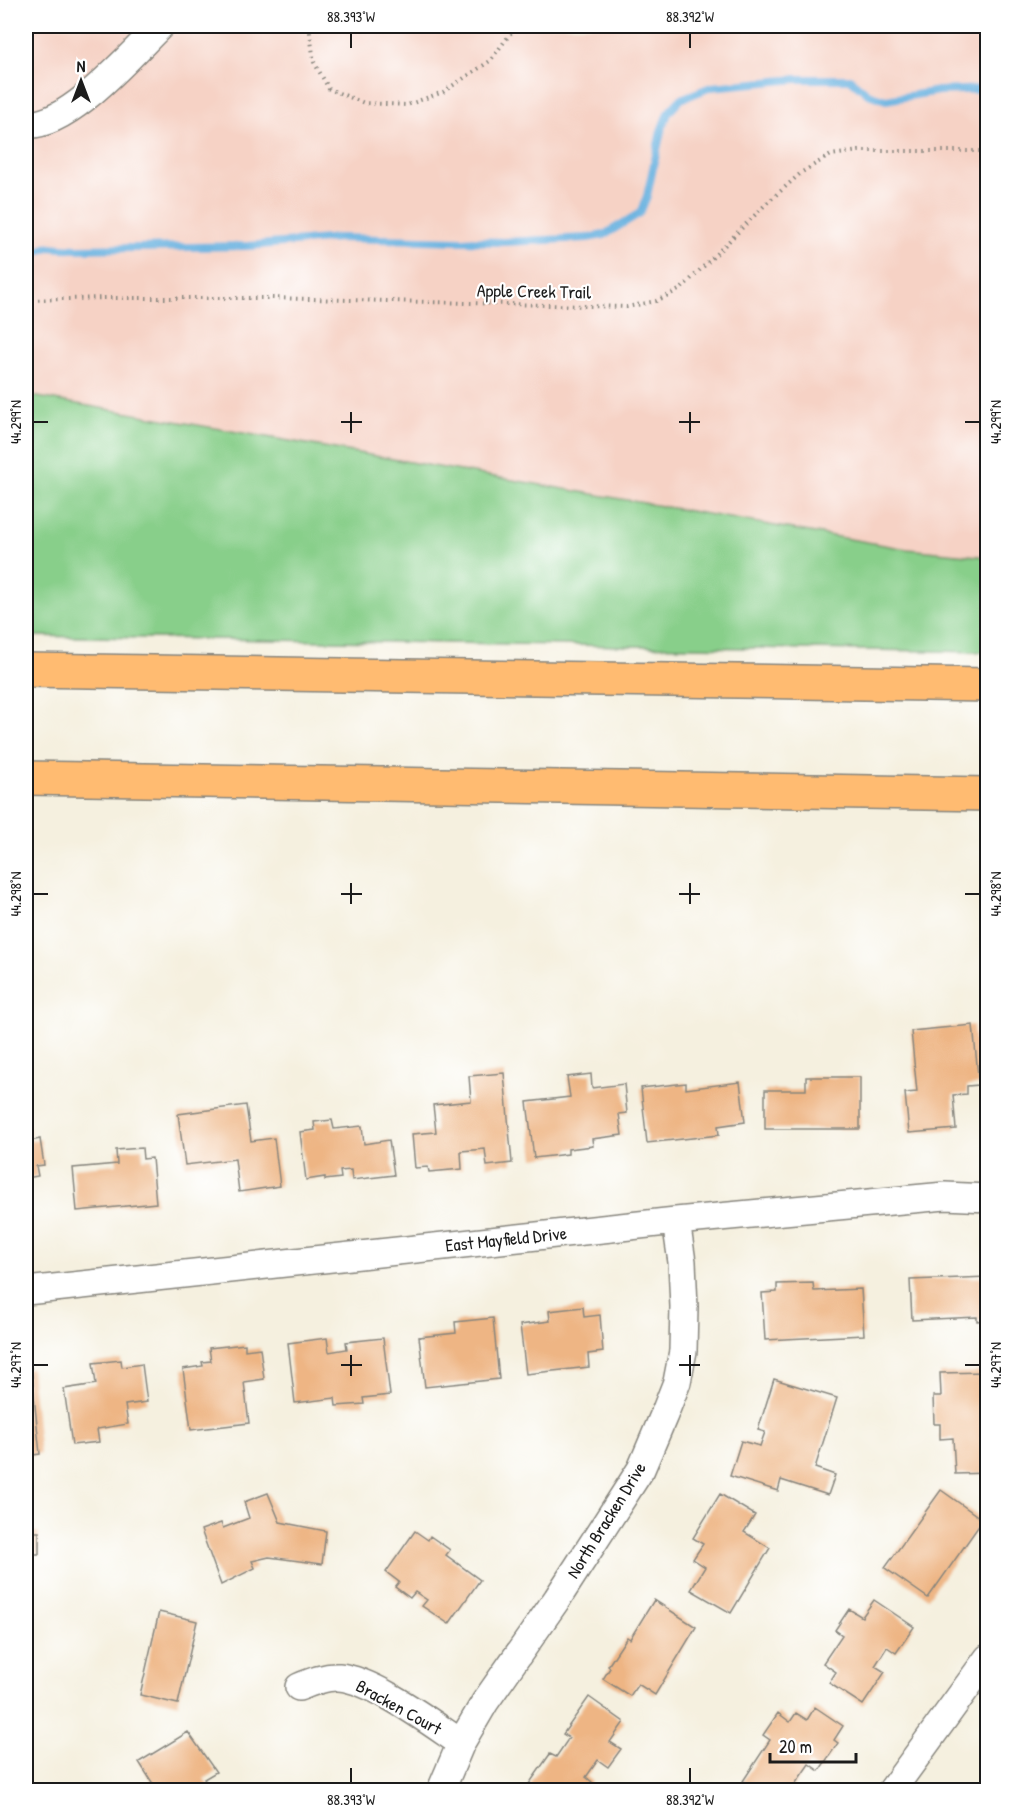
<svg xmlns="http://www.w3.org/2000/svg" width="1013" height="1816" viewBox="0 0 1013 1816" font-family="'Patrick Hand',sans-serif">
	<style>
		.built { fill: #f6d2c5 }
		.green { fill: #88cf8a; stroke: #527653; stroke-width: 1.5 }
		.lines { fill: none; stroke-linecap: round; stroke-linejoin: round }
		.stream { stroke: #67b1df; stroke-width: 8 }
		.building { fill: #eeb584 }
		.minor-casing { stroke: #88867e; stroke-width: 30 }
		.highway-casing { stroke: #88867e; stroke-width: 36 }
		.path { stroke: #88867e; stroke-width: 4; stroke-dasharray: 1.5 4.5; stroke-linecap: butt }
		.minor { stroke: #fff; stroke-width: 27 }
		.highway { stroke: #ffbb71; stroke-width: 33 }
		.ticks { fill: none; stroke: #1c1c1c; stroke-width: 2 }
		.labels { text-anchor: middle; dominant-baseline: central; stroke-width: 4.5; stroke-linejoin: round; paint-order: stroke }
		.street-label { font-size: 18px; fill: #1c1c1c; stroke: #fff }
		.neatline { fill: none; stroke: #1c1c1c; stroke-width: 2 }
		.ticks-label { font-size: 15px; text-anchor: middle; fill: #1c1c1c }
	</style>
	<rect width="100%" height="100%" fill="#fff"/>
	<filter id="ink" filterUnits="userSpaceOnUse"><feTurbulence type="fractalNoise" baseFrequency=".0167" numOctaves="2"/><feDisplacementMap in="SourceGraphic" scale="12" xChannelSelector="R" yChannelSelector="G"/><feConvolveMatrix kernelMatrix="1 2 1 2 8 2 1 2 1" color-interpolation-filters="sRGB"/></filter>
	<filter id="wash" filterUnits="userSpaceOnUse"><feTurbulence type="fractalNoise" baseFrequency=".008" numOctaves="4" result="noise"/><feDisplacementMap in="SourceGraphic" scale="24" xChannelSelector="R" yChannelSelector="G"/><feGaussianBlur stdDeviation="1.35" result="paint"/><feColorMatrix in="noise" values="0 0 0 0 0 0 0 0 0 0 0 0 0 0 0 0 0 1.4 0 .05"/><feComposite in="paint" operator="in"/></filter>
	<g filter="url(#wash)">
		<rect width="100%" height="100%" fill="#f5f0df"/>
		<path class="built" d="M26,26H987V557L907,549L26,395Z"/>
		<path class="green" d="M26,395L907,549L987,557V652L26,636Z"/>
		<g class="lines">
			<path class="stream" d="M26,257L48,247L76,249L248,246L339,238L504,242L587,238L604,235L640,213L647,196L661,131L668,113L681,99L711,87L797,79H850L868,94L886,100L938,91L988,89"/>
		</g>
		<g id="blocks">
			<path class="building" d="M973,1025L979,1085L967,1086V1094L953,1095L956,1129L909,1133L905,1093L917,1092L911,1031Z
				M504,1073L512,1163L487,1166L485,1149L461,1151L462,1169L429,1172L428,1167L415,1168L412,1134L436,1132L433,1105L471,1101L469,1076Z
				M591,1074L592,1088L624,1084L627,1113L619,1114L622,1135L592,1139L593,1146L568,1149V1154L534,1158L527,1102L570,1097L567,1077Z
				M806,1077H860V1129H765V1090H806Z
				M740,1082L745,1122L718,1126L719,1135L647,1143L641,1088L686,1083V1089Z
				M246,1105L251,1141L274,1138L280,1186L239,1192L235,1159L185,1165L178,1114Z
				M332,1120L334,1129L362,1126L364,1144L389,1140L394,1175L352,1180L351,1170L340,1171L341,1178L325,1180V1177L306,1180L300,1132L315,1130L314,1122Z
				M29,1127L30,1141L40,1139L44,1165L36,1166L38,1176L26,1178V1128Z
				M142,1148L143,1159L152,1158L156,1203L77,1211L73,1168L117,1164L116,1150Z
				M988,1277V1320L977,1321V1317L912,1320L910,1280Z
				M813,1283L814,1291L861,1289L864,1335L765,1340L762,1293L777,1292V1284Z
				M583,1307L584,1317L600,1315L603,1352L588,1354L589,1367L526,1374L520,1325L550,1321L549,1311Z
				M493,1318L499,1379L425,1387L419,1337L456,1333L455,1322Z
				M327,1338L329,1352L347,1349L346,1342L383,1338L390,1395L363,1398L364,1404L336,1406L335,1398L295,1403L288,1343Z
				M245,1344V1350L260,1348L264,1379L244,1382L249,1423L191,1430L183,1369L203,1366L202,1362L211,1361L209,1348Z
				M121,1360L122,1367L142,1364L147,1402L125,1405L128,1424L97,1429L99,1442L72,1445L64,1389L96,1384L93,1363Z
				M31,1368L40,1454L26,1456V1369Z
				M986,1372L988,1473L955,1474L953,1438L940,1439V1424H934L933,1396H941L940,1373Z
				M774,1379L837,1398L815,1468L835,1475L828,1495L781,1480L778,1491L730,1476L741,1441L760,1446L765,1432L758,1430Z
				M941,1490L983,1520L928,1598L885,1568Z
				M268,1493L280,1522L326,1531L322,1564L269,1557L252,1561L255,1568L221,1585L201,1530L221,1523L223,1528L249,1518L244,1502Z
				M720,1494L755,1515L744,1532L770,1548L731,1613L691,1590L705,1567L693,1559L703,1544L693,1538Z
				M415,1531L428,1540L430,1536L450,1550L446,1555L480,1580L449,1624L422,1606L427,1600L415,1592L410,1598L395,1587L399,1582L386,1572Z
				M26,1532H39V1554H26Z
				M654,1600L696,1627L655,1695L638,1684L630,1696L603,1679L610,1668L608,1666L627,1637L630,1639Z
				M874,1600L914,1627L896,1653L887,1647L875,1666L885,1672L863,1705L829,1683L836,1672L823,1663L842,1635L835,1630L849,1609L862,1617Z
				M159,1612L197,1621L178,1704L140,1695Z
				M589,1697L624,1722L610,1742L621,1749L608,1767L598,1760L586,1777L592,1782L586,1790H539L529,1784L550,1754L556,1757L569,1738L563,1734Z
				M815,1707L843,1726L834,1740L838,1743L819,1771L809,1764L791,1790H757L743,1781L770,1740L763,1735L778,1713L790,1722L796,1713L807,1720Z
				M188,1732L216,1772L204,1779L212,1790H157L139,1762Z"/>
		</g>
	</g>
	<g filter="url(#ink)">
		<use href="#blocks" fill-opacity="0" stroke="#88867e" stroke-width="1.5"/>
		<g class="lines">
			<defs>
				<path id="minor" d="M26,124C67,129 132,53 160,26
					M26,1291L676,1221L945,1196L988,1198
					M299,1687C311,1682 326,1676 339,1677C374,1680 431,1723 461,1743
					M441,1790L461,1743L485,1702L557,1599L641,1469L664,1415L677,1382L683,1351L684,1307L682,1262L676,1221
					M892,1790L988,1658"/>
				<path id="highway" d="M26,670L988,685
					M26,778L988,794"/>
			</defs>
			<use href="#minor" class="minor-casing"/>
			<use href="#highway" class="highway-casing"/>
			<path class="path" d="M309,26L314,62L329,89L364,103L407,105L443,92L490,61L516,26
				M26,300L107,298H270L627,307L656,301L681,289L767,203L802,172L831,155L859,151H988"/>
			<use href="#minor" class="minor"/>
			<use href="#highway" class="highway"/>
		</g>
	</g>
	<path class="ticks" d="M351,33V48M690,33V48M351,412V433M690,412V433M33,422H48M341,422H362M679,422H700M965,422H980M351,883V904M690,883V904M33,894H48M341,894H362M679,894H700M965,894H980M351,1355V1376M690,1355V1376M33,1365H48M341,1365H362M679,1365H700M965,1365H980M351,1768V1783M690,1768V1783"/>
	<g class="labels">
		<g class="street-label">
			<text transform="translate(534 291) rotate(1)">Apple Creek Trail</text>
			<text transform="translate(506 1239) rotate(-6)">East Mayfield Drive</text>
			<text transform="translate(606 1520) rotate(-58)">North Bracken Drive</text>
			<text transform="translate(399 1707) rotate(29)">Bracken Court</text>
		</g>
	</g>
	<rect width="1013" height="1816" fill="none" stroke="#fff" stroke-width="66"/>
	<g transform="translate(81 81)" stroke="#ffffff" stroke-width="4.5" paint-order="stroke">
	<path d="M0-4.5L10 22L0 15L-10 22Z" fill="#1c1c1c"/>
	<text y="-9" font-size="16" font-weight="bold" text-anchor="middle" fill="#1c1c1c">N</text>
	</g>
	<path d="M770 1753v9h86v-9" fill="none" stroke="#1c1c1c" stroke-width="3"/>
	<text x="779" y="1753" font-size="18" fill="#1c1c1c" stroke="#ffffff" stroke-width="4.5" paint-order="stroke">20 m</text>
	<rect x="33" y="33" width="947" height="1750" class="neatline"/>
	<g class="ticks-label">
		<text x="351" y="22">88.393°W</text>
		<text x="690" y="22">88.392°W</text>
		<text transform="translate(16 422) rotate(-90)" y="5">44.299°N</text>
		<text transform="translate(996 422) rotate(-90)" y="5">44.299°N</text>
		<text transform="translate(16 894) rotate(-90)" y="5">44.298°N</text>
		<text transform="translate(996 894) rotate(-90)" y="5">44.298°N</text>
		<text transform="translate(16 1365) rotate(-90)" y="5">44.297°N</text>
		<text transform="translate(996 1365) rotate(-90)" y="5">44.297°N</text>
		<text x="351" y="1805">88.393°W</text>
		<text x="690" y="1805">88.392°W</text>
	</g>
</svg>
